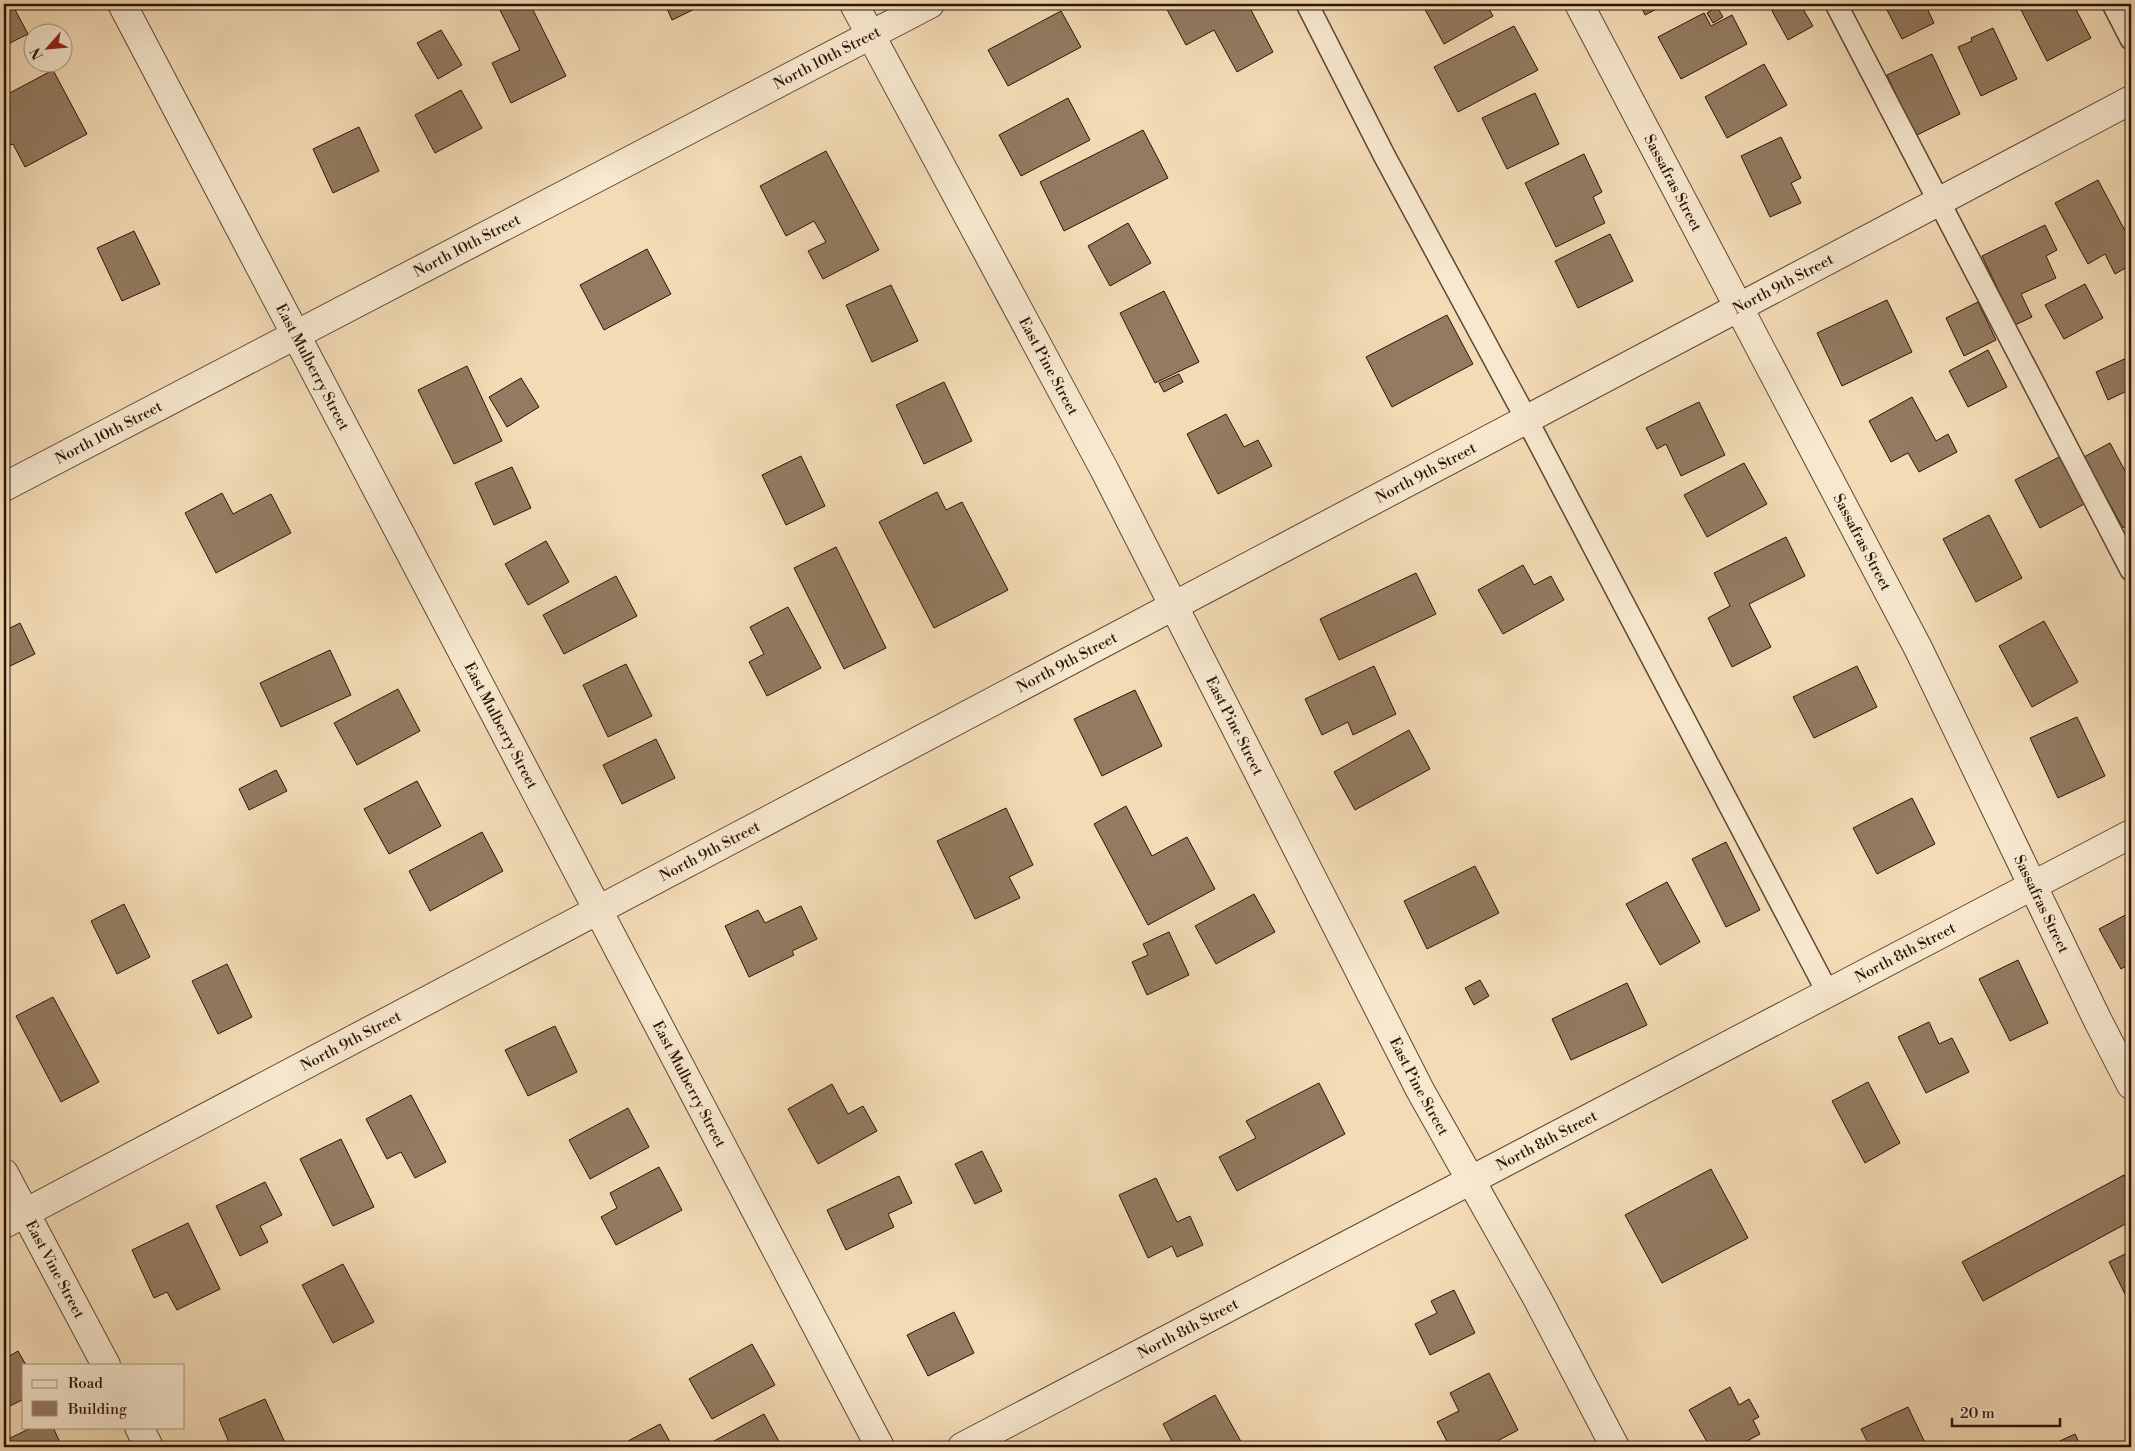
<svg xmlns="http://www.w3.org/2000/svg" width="2135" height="1451" viewBox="0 0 2135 1451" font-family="'Libre Bodoni',serif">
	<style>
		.building { fill: #937b61; stroke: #2c1406 }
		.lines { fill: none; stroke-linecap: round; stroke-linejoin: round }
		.service-casing { stroke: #5e4632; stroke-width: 24 }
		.minor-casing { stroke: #5e4632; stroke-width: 30 }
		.service { stroke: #f7e8cf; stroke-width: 21 }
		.minor { stroke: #f7e8cf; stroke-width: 28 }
		.labels { text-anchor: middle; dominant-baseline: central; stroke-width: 5; stroke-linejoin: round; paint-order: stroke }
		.street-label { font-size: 15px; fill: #2c1406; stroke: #f7e8cf }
	</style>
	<rect width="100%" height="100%" fill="#f3dbb5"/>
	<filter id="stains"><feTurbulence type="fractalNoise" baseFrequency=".004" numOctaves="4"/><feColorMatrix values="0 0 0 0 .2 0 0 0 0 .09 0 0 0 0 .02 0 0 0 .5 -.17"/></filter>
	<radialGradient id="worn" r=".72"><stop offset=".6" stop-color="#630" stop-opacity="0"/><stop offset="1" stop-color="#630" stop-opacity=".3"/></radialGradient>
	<path class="building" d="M4,4H12L28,34L4,46Z
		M497,4H530L566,76L511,103L492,63L520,50Z
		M665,4H705L672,20Z
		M1164,4H1263L1251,10L1273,52L1237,72L1214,30L1186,45Z
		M1422,4H1486L1493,16L1444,44Z
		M1640,4H1666L1645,15Z
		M1785,4H1800L1813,26L1788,40L1772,11Z
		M1900,4H1925L1934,23L1902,39L1887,10Z
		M2018,4H2073L2091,38L2047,61Z
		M1717,7L1723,17L1713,23L1707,13Z
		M1061,11L1081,47L1008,86L988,50Z
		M1704,13L1711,26L1732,15L1747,44L1681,79L1658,37Z
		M1514,26L1538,70L1458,112L1434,67Z
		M1993,28L2017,79L1981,96L1958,47L1972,41L1971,38Z
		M441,30L462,65L438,79L417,43Z
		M1932,54L1960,114L1915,136L1887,75Z
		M1764,64L1787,105L1727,138L1705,97Z
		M53,70L87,134L25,167L13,144L5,147L4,145V96Z
		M461,90L482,128L435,153L415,115Z
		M1535,93L1559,144L1507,169L1482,118Z
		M1068,98L1090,140L1021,176L999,135Z
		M359,127L379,171L333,193L313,149Z
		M1143,130L1168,178L1064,231L1040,182Z
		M1781,137L1801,178L1791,183L1801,203L1770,217L1741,156Z
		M826,151L879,250L823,279L808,251L826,242L814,221L786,236L760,186Z
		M1584,154L1602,192L1593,197L1605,223L1556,247L1525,183Z
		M2098,180L2131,242V265L2115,274L2105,254L2088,264L2055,203Z
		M1128,223L1151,263L1110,286L1088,246Z
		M2045,225L2057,250L2046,256L2056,278L2021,294L2032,317L2015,325L1982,256Z
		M134,231L160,284L122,301L97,248Z
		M1610,234L1633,281L1578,308L1555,261Z
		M647,249L671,294L604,330L580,285Z
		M2085,284L2103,318L2064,339L2045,305Z
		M891,285L918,341L872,362L846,305Z
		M1164,291L1199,362L1155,383L1120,313Z
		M1887,300L1912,352L1842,386L1817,333Z
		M1978,302L1996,340L1964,356L1946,318Z
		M1447,315L1473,364L1392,407L1366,357Z
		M1988,350L2007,387L1968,407L1949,371Z
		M2131,356V389L2108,400L2096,372Z
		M467,366L502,441L454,464L418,390Z
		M1179,374L1183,382L1164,392L1159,383Z
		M521,378L539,407L507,427L489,397Z
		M944,382L972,441L924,464L896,405Z
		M1912,397L1936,441L1948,434L1957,452L1919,472L1908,453L1891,462L1869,421Z
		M1699,402L1725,455L1681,476L1666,444L1657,449L1646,428Z
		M1226,414L1244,447L1258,440L1272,466L1218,494L1187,434Z
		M2110,443L2131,482V523L2123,528L2084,457Z
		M801,456L825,506L786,525L762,475Z
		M2061,456L2086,503L2040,528L2015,480Z
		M1744,463L1767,504L1707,537L1684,495Z
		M512,467L531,508L494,525L475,483Z
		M937,492L946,510L962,502L1008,590L934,628L879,522Z
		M222,493L233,514L271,494L291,533L216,573L185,513Z
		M1989,515L2022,578L1976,602L1943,539Z
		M1786,537L1805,576L1749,604L1771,647L1732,667L1708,618L1730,606L1714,573Z
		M546,541L569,582L528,605L505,564Z
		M836,547L886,648L844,669L794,568Z
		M1523,565L1534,585L1551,576L1564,600L1503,634L1478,590Z
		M1416,573L1436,614L1339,660L1320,619Z
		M616,576L637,616L564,654L543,615Z
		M788,607L821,668L767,696L749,662L764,654L750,627Z
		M2044,621L2078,682L2032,707L1999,646Z
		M20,623L35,654L4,669V631Z
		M330,650L351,695L281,727L260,683Z
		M626,664L652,716L608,737L583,685Z
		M1374,666L1396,714L1353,735L1348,722L1322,735L1305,699Z
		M1857,666L1877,707L1814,738L1793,697Z
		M398,689L420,731L357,765L334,723Z
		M1135,690L1162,746L1102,776L1074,719Z
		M2077,717L2105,776L2058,798L2030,738Z
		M1409,730L1430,769L1355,810L1334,772Z
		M656,739L675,778L622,804L603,765Z
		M276,770L287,791L249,810L239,789Z
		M417,781L441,826L389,854L364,809Z
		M1912,798L1935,844L1877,874L1853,828Z
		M1126,806L1152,856L1187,837L1215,889L1148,925L1094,824Z
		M1006,808L1033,865L1009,877L1020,898L975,919L937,841Z
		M482,832L503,871L430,911L409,871Z
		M1726,842L1760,910L1726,927L1692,859Z
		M1475,866L1499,913L1427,949L1404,901Z
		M1667,882L1700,942L1660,965L1626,904Z
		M1254,894L1275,932L1216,964L1195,926Z
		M124,904L150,957L117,974L91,921Z
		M801,906L817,939L792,951L794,955L749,977L725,926L758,910L765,923Z
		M2131,912V963L2121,969L2099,929Z
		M1169,932L1189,975L1147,995L1132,962L1148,955L1143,944Z
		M2018,960L2048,1023L2010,1041L1979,979Z
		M227,964L252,1017L218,1034L192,981Z
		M1480,980L1489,996L1474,1005L1465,988Z
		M1627,983L1647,1025L1571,1060L1552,1019Z
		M53,997L99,1082L61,1102L16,1016Z
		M1929,1022L1939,1044L1952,1038L1969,1072L1926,1093L1898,1037Z
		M555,1026L577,1072L528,1096L505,1050Z
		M1868,1082L1900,1143L1865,1163L1832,1101Z
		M1319,1083L1345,1134L1237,1191L1219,1157L1256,1138L1246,1121Z
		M832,1084L848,1114L863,1106L877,1131L818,1164L788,1109Z
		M411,1095L446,1162L415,1178L401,1152L387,1159L366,1119Z
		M628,1108L649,1147L590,1179L569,1140Z
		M341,1139L374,1207L333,1226L300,1159Z
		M982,1151L1002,1191L975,1204L955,1164Z
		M659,1167L682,1210L616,1245L601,1217L617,1208L610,1193Z
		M1711,1169L1748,1238L1662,1283L1625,1215Z
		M2124,1175L2131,1188V1221L1983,1301L1962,1262Z
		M899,1176L912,1203L888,1214L894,1227L846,1250L827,1210Z
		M1156,1178L1177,1222L1190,1216L1203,1245L1177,1257L1172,1246L1148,1258L1119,1195Z
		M265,1182L282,1215L260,1226L268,1242L240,1256L216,1206Z
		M188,1223L220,1289L177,1310L167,1292L154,1298L132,1250Z
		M2131,1251V1296L2127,1298L2109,1262Z
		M343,1264L374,1322L333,1343L302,1285Z
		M1454,1290L1475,1333L1430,1355L1415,1324L1437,1313L1431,1301Z
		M954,1312L974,1353L928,1376L907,1335Z
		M752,1344L775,1385L712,1419L689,1379Z
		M18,1351L26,1365H24V1399L4,1409V1359Z
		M1489,1373L1518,1430L1486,1447H1450L1437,1422L1459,1411L1450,1393Z
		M1730,1387L1739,1405L1749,1399L1759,1417L1753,1420L1760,1434L1736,1447H1710L1689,1410Z
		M1215,1395L1244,1447H1175L1163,1424Z
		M265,1399L286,1445L280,1447H231L219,1419Z
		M1908,1407L1927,1447H1870L1861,1429Z
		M764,1414L782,1447H703Z
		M660,1424L673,1447H632L628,1441Z
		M33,1427H53L62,1447H4V1441Z
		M2075,1434L2081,1447H2047Z"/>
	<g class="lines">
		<defs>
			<path id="service" d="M1307,4L1385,157L1527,420L1828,993
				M1836,4L2131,570
				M2113,4L2131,39"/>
			<g id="minor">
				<path id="s1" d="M122,4L880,1447"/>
				<path id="s2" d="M854,4L1104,469L1420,1090L1537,1298L1615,1447"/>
				<path id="s3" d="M1579,4L1918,648L2098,1021L2131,1085"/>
				<path id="s4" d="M4,487L930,4"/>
				<path id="s5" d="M4,1173L106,1365"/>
				<path id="s6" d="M4,1224L2131,100"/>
				<path d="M139,1427L149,1447"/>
				<path id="s7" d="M962,1447L2131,834"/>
			</g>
		</defs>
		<use href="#service" class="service-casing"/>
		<use href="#minor" class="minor-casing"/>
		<use href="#service" class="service"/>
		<use href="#minor" class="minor"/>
	</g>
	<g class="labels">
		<g class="street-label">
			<text stroke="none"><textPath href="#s4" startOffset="928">North 10th Street</textPath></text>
			<text stroke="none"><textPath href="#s3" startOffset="202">Sassafras Street</textPath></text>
			<text stroke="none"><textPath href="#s4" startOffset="522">North 10th Street</textPath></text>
			<text stroke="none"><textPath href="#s6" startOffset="2012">North 9th Street</textPath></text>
			<text stroke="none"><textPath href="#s2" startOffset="411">East Pine Street</textPath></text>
			<text stroke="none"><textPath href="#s1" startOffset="410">East Mulberry Street</textPath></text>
			<text stroke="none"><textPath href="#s4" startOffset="118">North 10th Street</textPath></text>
			<text stroke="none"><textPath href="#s6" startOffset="1608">North 9th Street</textPath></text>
			<text stroke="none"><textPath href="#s3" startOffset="608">Sassafras Street</textPath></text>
			<text stroke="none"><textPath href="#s6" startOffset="1202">North 9th Street</textPath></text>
			<text stroke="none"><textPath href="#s1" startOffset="815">East Mulberry Street</textPath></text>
			<text stroke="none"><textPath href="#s2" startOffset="816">East Pine Street</textPath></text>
			<text stroke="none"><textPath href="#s6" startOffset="798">North 9th Street</textPath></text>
			<text stroke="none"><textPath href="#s3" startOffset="1012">Sassafras Street</textPath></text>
			<text stroke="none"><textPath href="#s7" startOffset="1065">North 8th Street</textPath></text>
			<text stroke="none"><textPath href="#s6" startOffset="392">North 9th Street</textPath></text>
			<text stroke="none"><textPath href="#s1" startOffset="1220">East Mulberry Street</textPath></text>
			<text stroke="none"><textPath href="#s2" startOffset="1221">East Pine Street</textPath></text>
			<text stroke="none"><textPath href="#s7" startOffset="660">North 8th Street</textPath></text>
			<text stroke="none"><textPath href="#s5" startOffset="109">East Vine Street</textPath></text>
			<text stroke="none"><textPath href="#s7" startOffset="255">North 8th Street</textPath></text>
		</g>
	</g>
	<rect width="2135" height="1451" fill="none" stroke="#f3dbb5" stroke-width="20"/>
	<rect x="5" y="5" width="2125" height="1441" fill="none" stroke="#2c1406" stroke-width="2.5"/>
	<rect x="10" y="10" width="2115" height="1431" fill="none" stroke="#2c1406"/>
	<rect x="22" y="1364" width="162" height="65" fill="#f7e8cf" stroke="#a6937f"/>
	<rect x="32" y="1380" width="25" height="8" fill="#f7e8cf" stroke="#a6937f"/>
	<text x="68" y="1388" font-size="15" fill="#2c1406">Road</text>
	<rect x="32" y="1401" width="25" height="15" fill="#937b61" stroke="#a6937f"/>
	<text x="68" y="1414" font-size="15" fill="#2c1406">Building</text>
	<g transform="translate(48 48) rotate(243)"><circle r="24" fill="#f7e8cf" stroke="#a6937f"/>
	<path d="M0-4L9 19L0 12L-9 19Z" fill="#8f2418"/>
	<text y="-8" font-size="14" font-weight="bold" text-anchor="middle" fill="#2c1406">N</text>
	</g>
	<path d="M1952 1418v8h108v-8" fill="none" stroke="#2c1406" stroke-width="2.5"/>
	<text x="1960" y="1418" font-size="15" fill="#2c1406" stroke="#f7e8cf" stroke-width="4" paint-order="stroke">20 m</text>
	<rect width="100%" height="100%" filter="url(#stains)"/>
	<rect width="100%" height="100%" fill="url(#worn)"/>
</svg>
